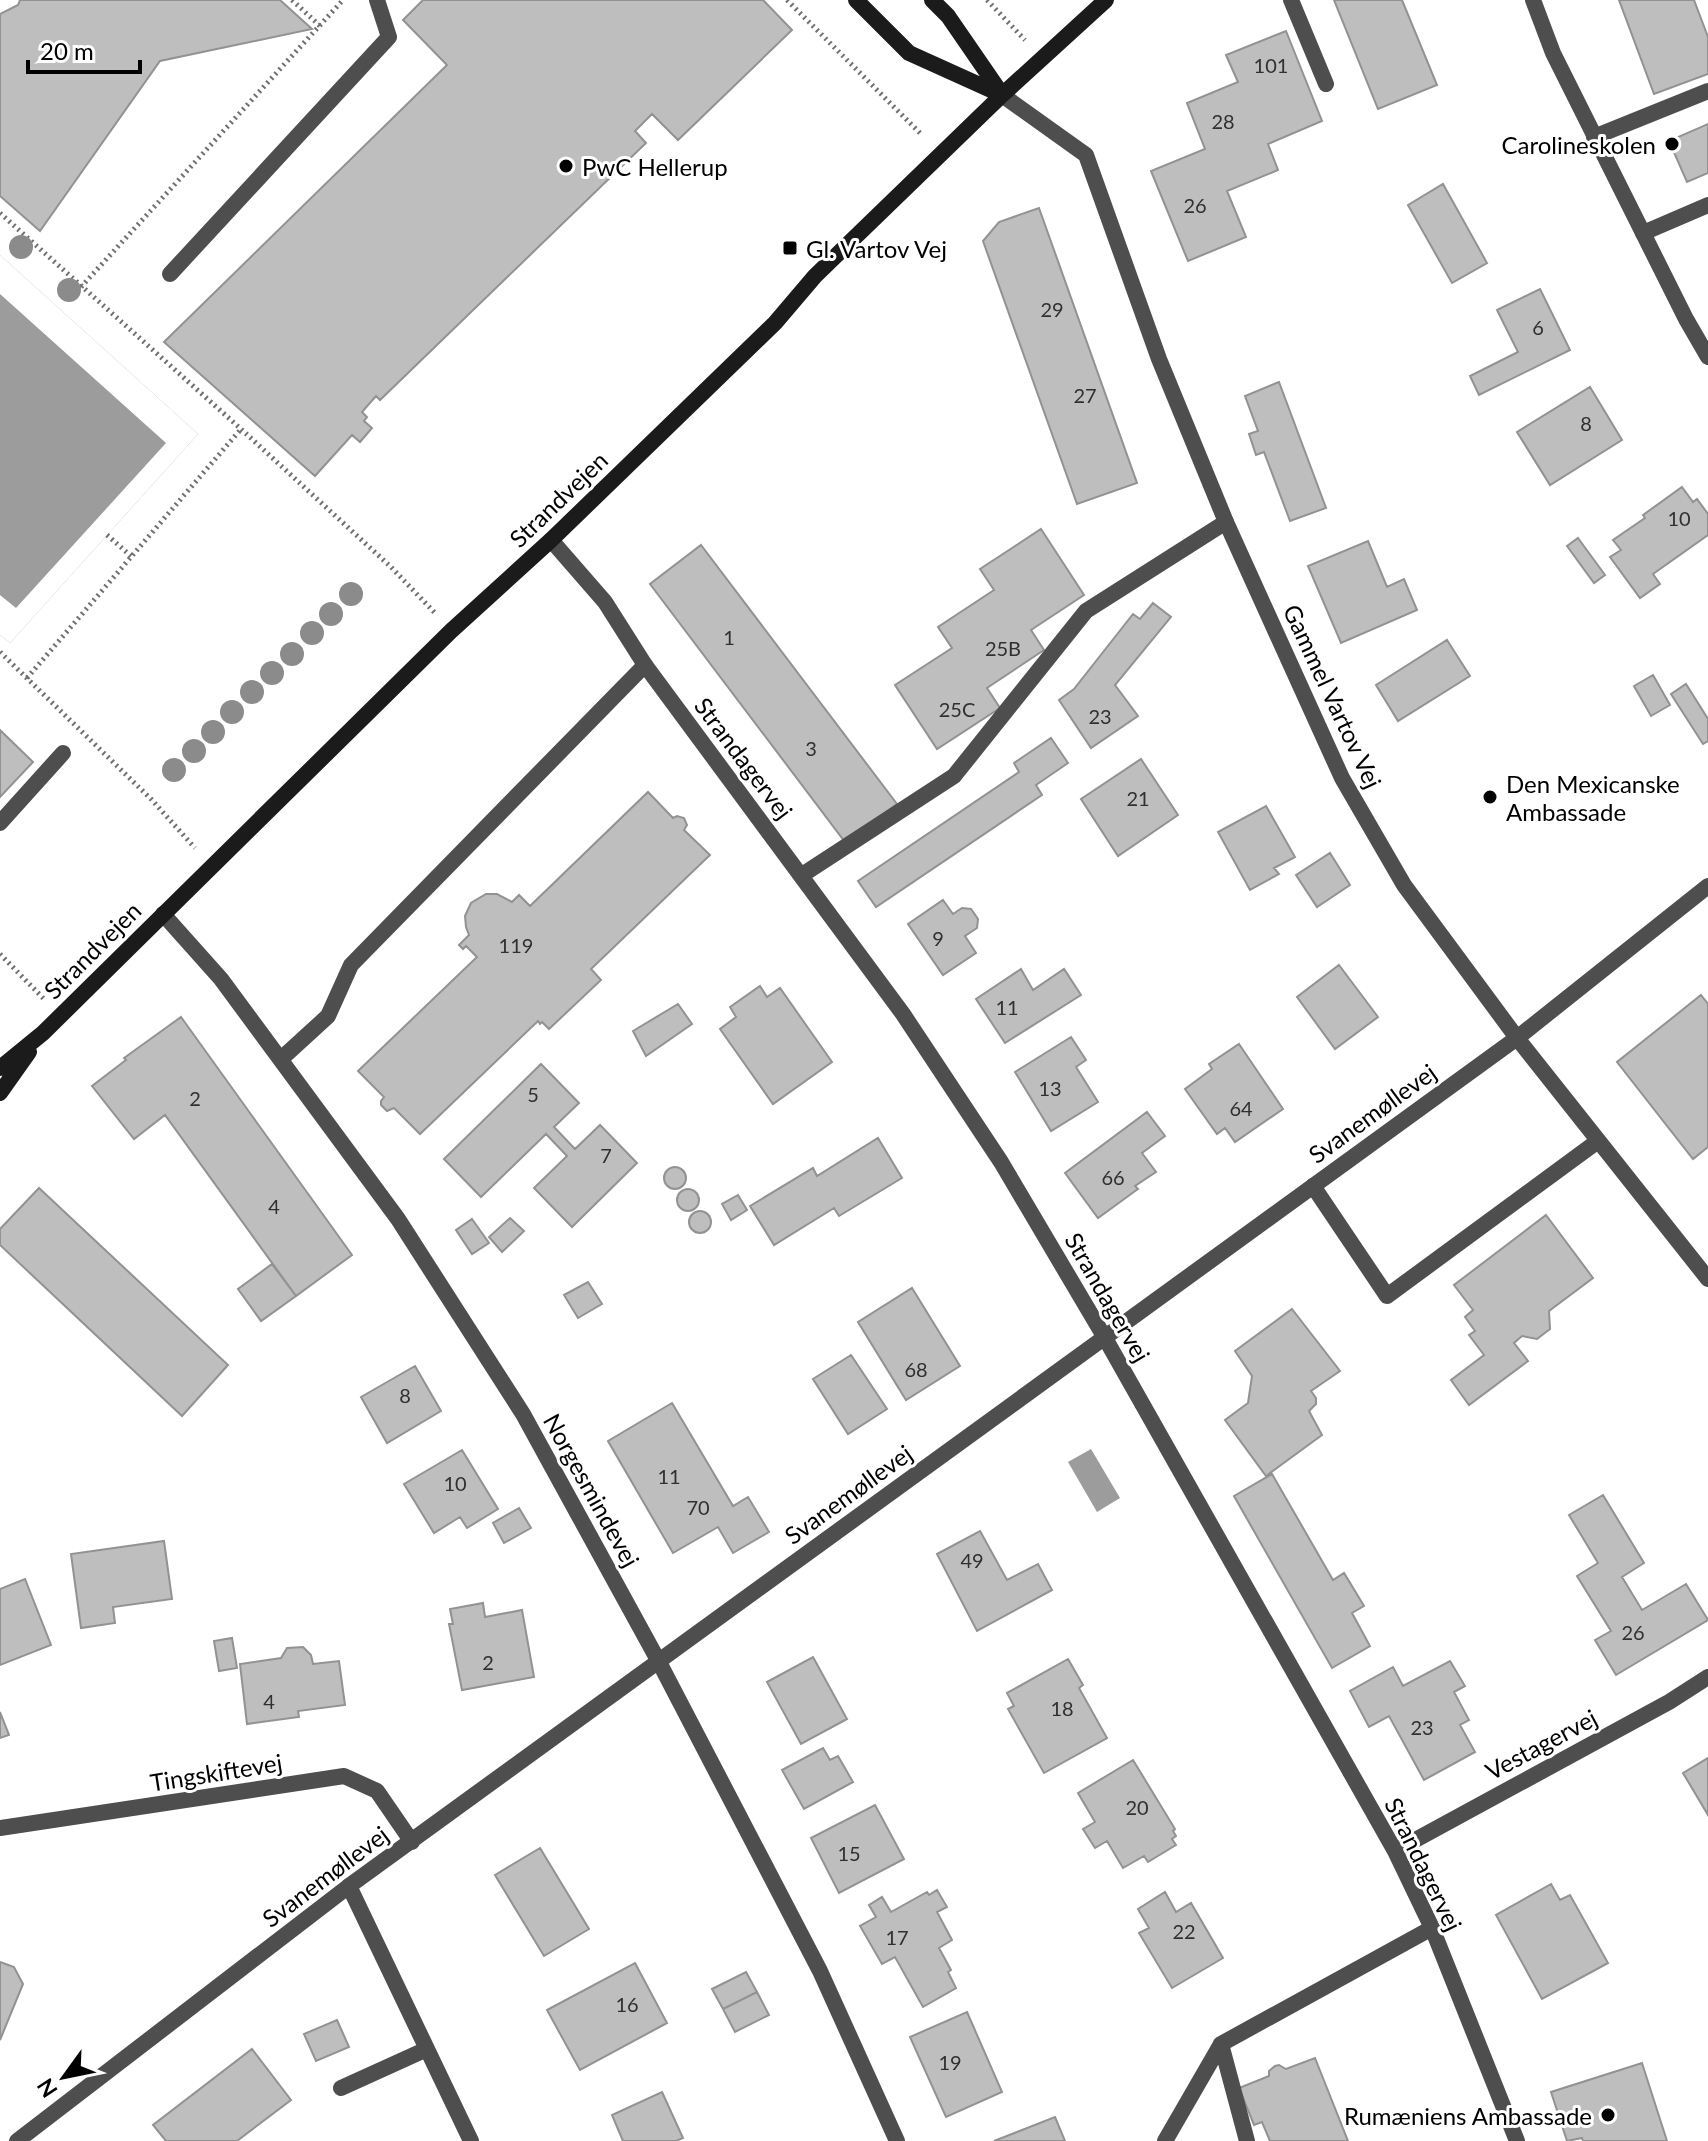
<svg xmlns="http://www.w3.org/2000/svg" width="1708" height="2141" viewBox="0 0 1708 2141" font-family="Lato,sans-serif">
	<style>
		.water { fill: #9c9c9c }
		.pier { fill: #fff }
		.building { fill: #bebebe; stroke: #929292; stroke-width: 2 }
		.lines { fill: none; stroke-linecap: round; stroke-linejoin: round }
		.path { stroke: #707070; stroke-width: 5; stroke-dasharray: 2 4; stroke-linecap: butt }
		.lane { stroke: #4e4e4e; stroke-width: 16 }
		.street { stroke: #4e4e4e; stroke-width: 16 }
		.secondary { stroke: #1b1b1b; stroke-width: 16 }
		.tree { fill: #8b8b8b }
		.poi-dot { fill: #000; stroke: #fff; stroke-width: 3 }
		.labels { text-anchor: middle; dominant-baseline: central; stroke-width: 6; stroke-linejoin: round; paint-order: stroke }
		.number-label { font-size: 20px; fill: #303030 }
		.poi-label { font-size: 24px; fill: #000; stroke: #fff; text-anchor: start }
		.street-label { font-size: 24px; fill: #000; stroke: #fff }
	</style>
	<rect width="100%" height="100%" fill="#fff"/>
	<path class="water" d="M0,255L198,434L10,643L0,635Z
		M1091,1449L1120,1498L1097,1512L1068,1462Z"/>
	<path class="pier" d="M0,255L198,434L10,643L0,635V595L16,608L166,443L0,294Z"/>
	<path class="building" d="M20,0H280L312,29L160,61L40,231L0,196V14L18,5Z
		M423,0H763L792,30L678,140L652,114L635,131L646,143L380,400L376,396L362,412L367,417L364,421L372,428L360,442L352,435L315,476L164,342L447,65L403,20Z
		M1334,0H1402L1437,85L1378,109Z
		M1619,0H1694L1708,37V74L1654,94Z
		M1286,31L1322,121L1268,144L1278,170L1227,191L1246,237L1188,261L1151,171L1205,149L1187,103L1238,82L1226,55Z
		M1708,124V173L1687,182L1669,141Z
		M1443,184L1487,263L1452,283L1408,205Z
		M1039,208L1137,483L1077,504L983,241L999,222Z
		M1540,289L1570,350L1479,395L1470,376L1518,352L1497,310Z
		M1279,382L1326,508L1290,521L1264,452L1256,455L1249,434L1258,431L1245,396Z
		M1590,387L1622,440L1550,485L1517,432Z
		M1682,487L1693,502L1697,499L1708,514V535L1653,574L1660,584L1640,598L1610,557L1621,550L1613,540L1645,518L1643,515Z
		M1041,529L1084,595L1031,630L1044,650L987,688L1000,708L937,749L895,685L952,648L938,627L994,590L980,569Z
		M1578,538L1605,575L1594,583L1567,546Z
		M1368,541L1387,587L1404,579L1417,610L1341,643L1308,566Z
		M701,545L897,804L845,842L650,584Z
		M1153,603L1171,617L1115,685L1138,716L1091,748L1059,700L1074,689L1133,614L1140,619Z
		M1447,640L1470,676L1398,721L1376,685Z
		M1653,675L1670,705L1651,716L1634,686Z
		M1686,684L1708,719V741L1703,744L1671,694Z
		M0,730L33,762L0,797Z
		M1051,738L1068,763L1036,785L1042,795L876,907L858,881L1019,772L1014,763Z
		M1141,759L1178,815L1118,856L1081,799Z
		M648,792L673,818L677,816L684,818L687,825L684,830L710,855L591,969L601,980L549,1029L542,1022L540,1024L538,1021L420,1134L394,1108L387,1111L381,1105V1101L384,1097L358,1071L477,957L466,946L463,949L459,945L469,935L466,927L465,916L471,903L486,894H497L512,902L519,895L530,906Z
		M1266,806L1295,857L1274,868L1279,874L1250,890L1218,832Z
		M1330,853L1350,885L1317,907L1296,875Z
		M943,900L953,914L962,908L971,909L978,919L977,928L965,936L976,953L943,975L908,924Z
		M1339,965L1378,1017L1335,1049L1297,997Z
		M1021,969L1033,990L1064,969L1081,995L1005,1043L976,999Z
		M760,986L767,997L780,988L832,1062L773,1104L720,1029L736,1017L730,1007Z
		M1701,995L1708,1004V1147L1693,1159L1617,1062Z
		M678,1004L692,1024L646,1056L633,1031Z
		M181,1017L352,1255L296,1296L165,1115L134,1139L92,1086L126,1060L124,1058Z
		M1071,1037L1086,1060L1076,1067L1098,1102L1051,1131L1015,1072Z
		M1239,1044L1283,1109L1235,1142L1225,1128L1217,1134L1185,1089L1212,1069L1209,1064Z
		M541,1064L579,1103L554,1127L575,1149L600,1125L637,1163L572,1227L534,1188L567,1156L546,1134L481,1197L444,1159Z
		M1147,1112L1165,1136L1142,1153L1156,1172L1135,1186L1138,1189L1098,1218L1065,1173Z
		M878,1138L902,1178L839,1216L834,1208L774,1245L750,1206L813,1168L817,1176Z
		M664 1178a11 11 0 1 1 22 0a11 11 0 1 1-22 0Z
		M39,1188L228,1365L182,1416L0,1245V1229Z
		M677 1200a11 11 0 1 1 22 0a11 11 0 1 1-22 0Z
		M738,1195L747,1210L731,1220L722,1204Z
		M689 1222a11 11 0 1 1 22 0a11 11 0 1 1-22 0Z
		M1546,1215L1593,1278L1549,1311L1550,1329L1537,1339L1522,1336L1514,1343L1528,1361L1469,1405L1451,1380L1484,1355L1469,1335L1475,1331L1465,1317L1473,1310L1454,1285Z
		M510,1218L524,1231L502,1252L489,1237Z
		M472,1219L489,1243L472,1254L456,1230Z
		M272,1264L296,1296L261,1321L238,1289Z
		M588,1282L602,1304L578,1318L564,1295Z
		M912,1288L960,1366L906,1400L858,1322Z
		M1292,1309L1340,1371L1311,1391L1316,1398V1404L1309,1411L1322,1435L1266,1476L1225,1420L1248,1403L1252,1376L1235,1351Z
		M851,1355L887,1409L848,1434L813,1379Z
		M415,1366L441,1411L387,1443L361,1397Z
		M672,1403L733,1506L748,1497L769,1532L733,1553L718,1527L673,1553L608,1441Z
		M462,1450L498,1509L467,1528L460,1517L434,1533L404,1484Z
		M1272,1474L1333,1580L1344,1573L1364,1606L1352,1613L1370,1646L1332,1668L1234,1496Z
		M1603,1495L1644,1563L1622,1577L1642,1610L1686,1584L1708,1620L1616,1675L1595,1640L1611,1631L1577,1576L1598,1563L1569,1515Z
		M519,1508L531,1528L504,1543L493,1523Z
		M980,1531L1007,1580L1038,1564L1052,1590L977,1631L937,1554Z
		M164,1541L172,1599L113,1607L115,1623L81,1628L71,1554Z
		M25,1579L51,1645L0,1665V1589Z
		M483,1603L485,1617L522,1610L534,1677L462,1690L449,1624H453L450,1609Z
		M232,1638L237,1668L219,1671L214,1641Z
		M303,1647L311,1655L313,1664L339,1661L345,1705L298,1711L299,1717L247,1724L240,1664L281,1658L287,1648Z
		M813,1657L847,1719L801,1744L767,1682Z
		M1068,1659L1083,1685L1079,1688L1107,1738L1044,1773L1008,1709L1014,1706L1007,1693Z
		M1450,1661L1465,1686L1454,1692L1469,1720L1460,1725L1475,1752L1424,1780L1389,1716L1369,1727L1350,1691L1393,1667L1403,1686Z
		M0,1712L9,1735L0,1738Z
		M823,1748L830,1760L838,1756L853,1782L804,1809L782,1770Z
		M1708,1758V1815L1683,1773Z
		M1133,1760L1175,1829L1173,1831L1176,1836L1172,1839L1176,1845L1148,1862L1144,1856L1123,1868L1107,1841L1095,1848L1083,1829L1095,1822L1078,1793Z
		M875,1805L904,1859L839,1893L811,1838Z
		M540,1848L589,1929L544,1956L495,1875Z
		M1551,1884L1560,1900L1570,1895L1608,1963L1542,1999L1496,1915Z
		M937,1890L947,1907L937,1912L952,1940L939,1948L951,1970L948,1972L956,1988L923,2007L895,1957L882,1964L860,1926L876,1917L869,1905L882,1897L891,1912L927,1892L929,1895Z
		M1165,1892L1176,1912L1191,1903L1223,1958L1172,1988L1139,1933L1149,1928L1138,1909Z
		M0,1962L14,1967L23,1984L0,2040Z
		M635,1963L667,2023L580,2070L547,2010Z
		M746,1972L757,1992L723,2009L712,1989Z
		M757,1992L769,2015L735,2032L723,2009Z
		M967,2012L1002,2092L946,2117L910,2037Z
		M337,2020L349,2047L316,2061L304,2034Z
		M252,2049L291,2100L237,2141H166L153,2125Z
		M1315,2058L1348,2141H1270L1262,2122L1254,2125L1239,2088L1269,2076V2071L1275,2066L1279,2065L1286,2069Z
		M1642,2063L1667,2141H1583L1582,2138L1567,2141L1551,2092Z
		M662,2092L683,2138L676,2141H623L612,2115Z
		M1055,2117L1065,2141H994Z"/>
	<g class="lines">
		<path class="path" d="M292,0L320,26
			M787,0L922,135
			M987,0L1025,40
			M0,213L241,429L391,567L435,613
			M81,287L343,0
			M107,535L131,556
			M0,652L151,799L195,848
			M27,678L241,429
			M0,954L44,999"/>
		<path class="lane" d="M1291,0L1326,84
			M1594,137L1708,91
			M1643,233L1708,205
			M170,274L389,37L377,0
			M0,823L63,753
			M802,875L954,776L1086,611L1226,522
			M281,1059L328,1016L351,965L645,665
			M1313,1186L1387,1296L1598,1141
			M349,1886L471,2141
			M341,2088L427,2049
			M1165,2141L1221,2044
			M1247,2141L1221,2044L1432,1928"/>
		<path class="street" d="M1533,0L1553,53L1686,319L1708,357
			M1002,95L1086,155L1159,359L1226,522L1342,778L1404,885L1517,1038L1708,1279
			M551,540L605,602L645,665L903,1014L1001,1162L1105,1338L1395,1851L1432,1928L1517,2141
			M163,914L221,979L398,1219L523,1414L659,1662L820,1971L897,2141
			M0,1828L344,1776L377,1791L412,1842
			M1395,1851L1669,1702L1708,1677
			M17,2141L349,1886L1517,1038L1708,886"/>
		<path class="secondary" d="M856,0L909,53L1002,95
			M932,0L948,16L1001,93
			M0,1068L43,1033L451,631L551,540L775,323L815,276L1002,95L1106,0
			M0,1093L29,1052"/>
	</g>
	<g class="tree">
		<circle cx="21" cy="247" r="12"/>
		<circle cx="69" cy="290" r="12"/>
		<circle cx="351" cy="594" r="12"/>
		<circle cx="331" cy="614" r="12"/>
		<circle cx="312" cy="633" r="12"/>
		<circle cx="292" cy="654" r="12"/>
		<circle cx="272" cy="673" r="12"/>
		<circle cx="252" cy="692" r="12"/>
		<circle cx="232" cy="712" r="12"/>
		<circle cx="213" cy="732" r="12"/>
		<circle cx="194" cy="751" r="12"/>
		<circle cx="174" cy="770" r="12"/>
	</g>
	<g class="poi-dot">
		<circle cx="1672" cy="144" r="8"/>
		<circle cx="566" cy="166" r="8"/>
		<rect x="782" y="240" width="16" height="16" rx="4"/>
		<circle cx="1490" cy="797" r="8"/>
		<circle cx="1608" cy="2115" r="8"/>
	</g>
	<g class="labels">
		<g class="number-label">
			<text x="1271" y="65">101</text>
			<text x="1223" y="121">28</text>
			<text x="1195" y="205">26</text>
			<text x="1052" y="309">29</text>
			<text x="1538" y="327">6</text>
			<text x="1085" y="395">27</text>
			<text x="1586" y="423">8</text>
			<text x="1679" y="518">10</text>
			<text x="729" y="637">1</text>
			<text x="1003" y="648">25B</text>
			<text x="957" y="709">25C</text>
			<text x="1100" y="716">23</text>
			<text x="811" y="748">3</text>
			<text x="1138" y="798">21</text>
			<text x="938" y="938">9</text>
			<text x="516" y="945">119</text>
			<text x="1007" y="1007">11</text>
			<text x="1050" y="1088">13</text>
			<text x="533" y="1094">5</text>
			<text x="195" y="1098">2</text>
			<text x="1241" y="1108">64</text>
			<text x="606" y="1155">7</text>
			<text x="1113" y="1177">66</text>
			<text x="274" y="1206">4</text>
			<text x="916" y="1369">68</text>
			<text x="405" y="1395">8</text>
			<text x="669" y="1476">11</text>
			<text x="455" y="1483">10</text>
			<text x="698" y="1507">70</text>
			<text x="972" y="1560">49</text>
			<text x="1633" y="1632">26</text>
			<text x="488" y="1662">2</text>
			<text x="269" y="1701">4</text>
			<text x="1062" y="1708">18</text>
			<text x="1422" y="1727">23</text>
			<text x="1137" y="1807">20</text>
			<text x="849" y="1853">15</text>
			<text x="1184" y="1931">22</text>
			<text x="897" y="1937">17</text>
			<text x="627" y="2004">16</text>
			<text x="950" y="2062">19</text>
		</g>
		<g class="poi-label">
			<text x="1656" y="144" text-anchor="end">Carolineskolen</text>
			<text x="582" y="166">PwC Hellerup</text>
			<text x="806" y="248">Gl. Vartov Vej</text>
			<text x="1506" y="783">Den Mexicanske<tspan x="1506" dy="28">Ambassade</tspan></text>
			<text x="1592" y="2115" text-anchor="end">Rumæniens Ambassade</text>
		</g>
		<g class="street-label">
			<text transform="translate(558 499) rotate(-44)">Strandvejen</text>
			<text transform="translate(1333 696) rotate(65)">Gammel Vartov Vej</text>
			<text transform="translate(744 758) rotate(53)">Strandagervej</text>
			<text transform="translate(92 950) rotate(-45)">Strandvejen</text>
			<text transform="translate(1372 1113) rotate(-36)">Svanemøllevej</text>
			<text transform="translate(1108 1297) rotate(60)">Strandagervej</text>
			<text transform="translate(592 1490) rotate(61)">Norgesmindevej</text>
			<text transform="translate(848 1494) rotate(-36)">Svanemøllevej</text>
			<text transform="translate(1541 1744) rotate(-28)">Vestagervej</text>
			<text transform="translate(216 1772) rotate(-9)">Tingskiftevej</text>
			<text transform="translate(1424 1864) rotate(64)">Strandagervej</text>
			<text transform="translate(325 1876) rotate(-37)">Svanemøllevej</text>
		</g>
	</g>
	<g transform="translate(64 2077) rotate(237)" stroke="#ffffff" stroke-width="6" paint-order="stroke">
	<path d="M0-6L14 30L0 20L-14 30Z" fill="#000000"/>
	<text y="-12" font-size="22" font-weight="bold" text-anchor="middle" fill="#000000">N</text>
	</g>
	<path d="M28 60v12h112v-12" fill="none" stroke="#000000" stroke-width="4"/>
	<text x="40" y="60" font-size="24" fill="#000000" stroke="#ffffff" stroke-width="6" paint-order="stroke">20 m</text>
</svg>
